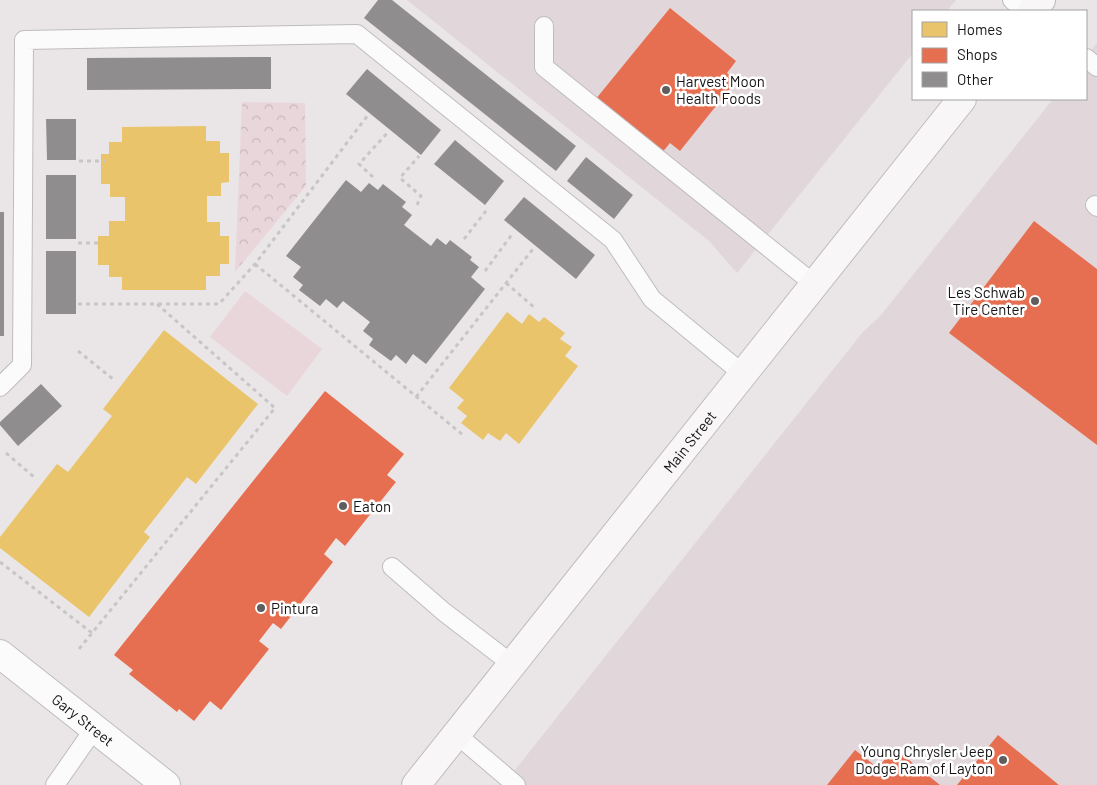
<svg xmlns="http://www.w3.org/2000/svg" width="1097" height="785" viewBox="0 0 1097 785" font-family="Barlow,sans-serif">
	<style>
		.built { fill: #e1d7da }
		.park { fill: url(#park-crowns) }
		.garden { fill: #e9d6db }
		.homes { fill: #e9c46a }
		.shops { fill: #e76f51 }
		.building { fill: #908d8e }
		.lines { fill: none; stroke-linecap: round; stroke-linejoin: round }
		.service-casing { stroke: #bfbcbc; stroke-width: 20 }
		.minor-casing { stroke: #bfbcbc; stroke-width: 30 }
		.secondary-casing { stroke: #bfbcbc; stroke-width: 30 }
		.path { stroke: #c7c6c6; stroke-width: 3; stroke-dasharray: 4 4; stroke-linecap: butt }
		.service { stroke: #fcfbfb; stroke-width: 18 }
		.minor { stroke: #fcfbfb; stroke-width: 28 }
		.secondary { stroke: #f9f6f7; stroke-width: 28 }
		.poi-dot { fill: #605d5d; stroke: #fff; stroke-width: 2 }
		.labels { text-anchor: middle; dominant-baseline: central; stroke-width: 5; stroke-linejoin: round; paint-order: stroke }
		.poi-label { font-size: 15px; fill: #151313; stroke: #fff; text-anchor: start }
		.street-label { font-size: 15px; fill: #151313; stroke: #fff }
	</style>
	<defs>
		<pattern id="park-crowns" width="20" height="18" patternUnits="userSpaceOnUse" patternTransform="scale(1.25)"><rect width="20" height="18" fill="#e9d6db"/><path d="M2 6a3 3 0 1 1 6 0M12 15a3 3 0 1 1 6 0" fill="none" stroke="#c7b7bb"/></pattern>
	</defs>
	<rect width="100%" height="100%" fill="#eae6e7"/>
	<path class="built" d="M407,0H956L947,11H913V53L737,273L709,241Z
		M1097,43V785H503L862,333L881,315L1053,99H1086V57Z"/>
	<path class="park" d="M242,102L305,103L306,186L235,272Z"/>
	<path class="garden" d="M245,291L322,349L287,396L210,337Z"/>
	<path class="homes" d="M206,126V141H220V153H229V182L221,183V196H207V222H220V236H229V264H220V276H206V290H122V277H109V265H98V236H109V221H125V197H110V184H101V154H109V142H122V127Z
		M507,312L522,324L529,314L539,322L544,317L565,333L560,339L572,347L565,356L578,366L519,444L506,433L500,441L488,433L483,440L461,423L467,416L457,408L464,400L449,388Z
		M164,330L258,404L196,484L187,477L144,532L150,537L89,617L0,548V537L57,464L68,472L112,416L103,409Z"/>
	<path class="shops" d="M670,8L736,61L727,73L736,81L680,151L670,143L661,154L595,100Z
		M1034,221L1097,269V445L949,333Z
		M325,391L404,454L387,475L396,482L345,546L336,538L324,554L333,562L281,629L273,623L259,641L269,649L221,710L210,701L194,721L179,709L177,712L129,674L133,670L114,655Z
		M998,735L1059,785H957Z
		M894,748L940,785H827L855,750L878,768Z"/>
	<path class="building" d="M378,0H392L576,146L556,171L364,18Z
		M271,57V89L87,90V58Z
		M367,69L441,130L421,155L346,94Z
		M46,119H76V160H47Z
		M455,140L504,181L485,205L434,164Z
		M586,157L633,195L614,219L567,181Z
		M46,175H76V239H46Z
		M346,180L361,192L369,183L378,190L383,184L406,202L402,207L412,215L404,225L431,246L437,238L446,245L450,240L472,257L470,260L479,267L471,277L485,289L426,364L413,354L406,364L396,355L391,361L369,345L373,339L363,331L370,322L343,301L337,308L326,299L320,306L299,290L303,285L293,277L301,267L286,256Z
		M524,197L595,255L576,279L504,220Z
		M0,212H4V336H0Z
		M46,251H76V314H46Z
		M41,384L62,406L18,446L0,425V422Z"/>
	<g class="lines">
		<defs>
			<path id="service" d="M1012,0L1026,11
				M544,26V67L814,284
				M1086,58L1097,67
				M1095,205L1097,207
				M0,387L22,365L24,40L357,34L613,240L652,299L743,374
				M392,567L444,612L512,664
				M456,734L516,785
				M55,785L94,729"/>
			<g id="minor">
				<path id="s1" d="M0,654L166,785"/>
			</g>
			<g id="secondary">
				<path d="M1032,11L1041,0"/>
				<path id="s2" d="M416,785L962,99"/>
			</g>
		</defs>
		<use href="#service" class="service-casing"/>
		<use href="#minor" class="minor-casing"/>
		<use href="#secondary" class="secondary-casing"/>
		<path class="path" d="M79,161H106
			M373,177L359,164L389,131
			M417,205L421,196L400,178L419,156
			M464,239L486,211
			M78,243H101
			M255,264L463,435
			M485,271L513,233
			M506,283L535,308
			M78,304H219L255,264L368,115
			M78,351L113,379
			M416,397L533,249
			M6,453L34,477
			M0,562L92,633
			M79,649L275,408L157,304"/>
		<use href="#service" class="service"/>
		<use href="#minor" class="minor"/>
		<use href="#secondary" class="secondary"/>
	</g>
	<g class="poi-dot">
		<circle cx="666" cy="90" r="5"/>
		<circle cx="1035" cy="301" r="5"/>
		<circle cx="343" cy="506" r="5"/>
		<circle cx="261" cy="608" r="5"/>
		<circle cx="1003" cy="760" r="5"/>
	</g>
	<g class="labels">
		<g class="poi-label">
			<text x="676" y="81">Harvest Moon<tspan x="676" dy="17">Health Foods</tspan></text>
			<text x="1025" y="292" text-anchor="end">Les Schwab<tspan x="1025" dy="17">Tire Center</tspan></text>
			<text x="353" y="506">Eaton</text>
			<text x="271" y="608">Pintura</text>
			<text x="993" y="751" text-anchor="end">Young Chrysler Jeep<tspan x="993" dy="17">Dodge Ram of Layton</tspan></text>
		</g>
		<g class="street-label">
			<text stroke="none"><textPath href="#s2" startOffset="439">Main Street</textPath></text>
			<text stroke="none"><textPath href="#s1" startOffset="106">Gary Street</textPath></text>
		</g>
	</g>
	<rect x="912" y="10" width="175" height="90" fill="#ffffff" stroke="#a1a1a1"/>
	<rect x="922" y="22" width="25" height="15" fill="#e9c46a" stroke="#a1a1a1"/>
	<text x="957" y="35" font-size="15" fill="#151313">Homes</text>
	<rect x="922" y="48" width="25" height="15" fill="#e76f51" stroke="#a1a1a1"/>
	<text x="957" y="60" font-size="15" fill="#151313">Shops</text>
	<rect x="922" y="72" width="25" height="15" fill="#908d8e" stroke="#a1a1a1"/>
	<text x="957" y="85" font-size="15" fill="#151313">Other</text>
</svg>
